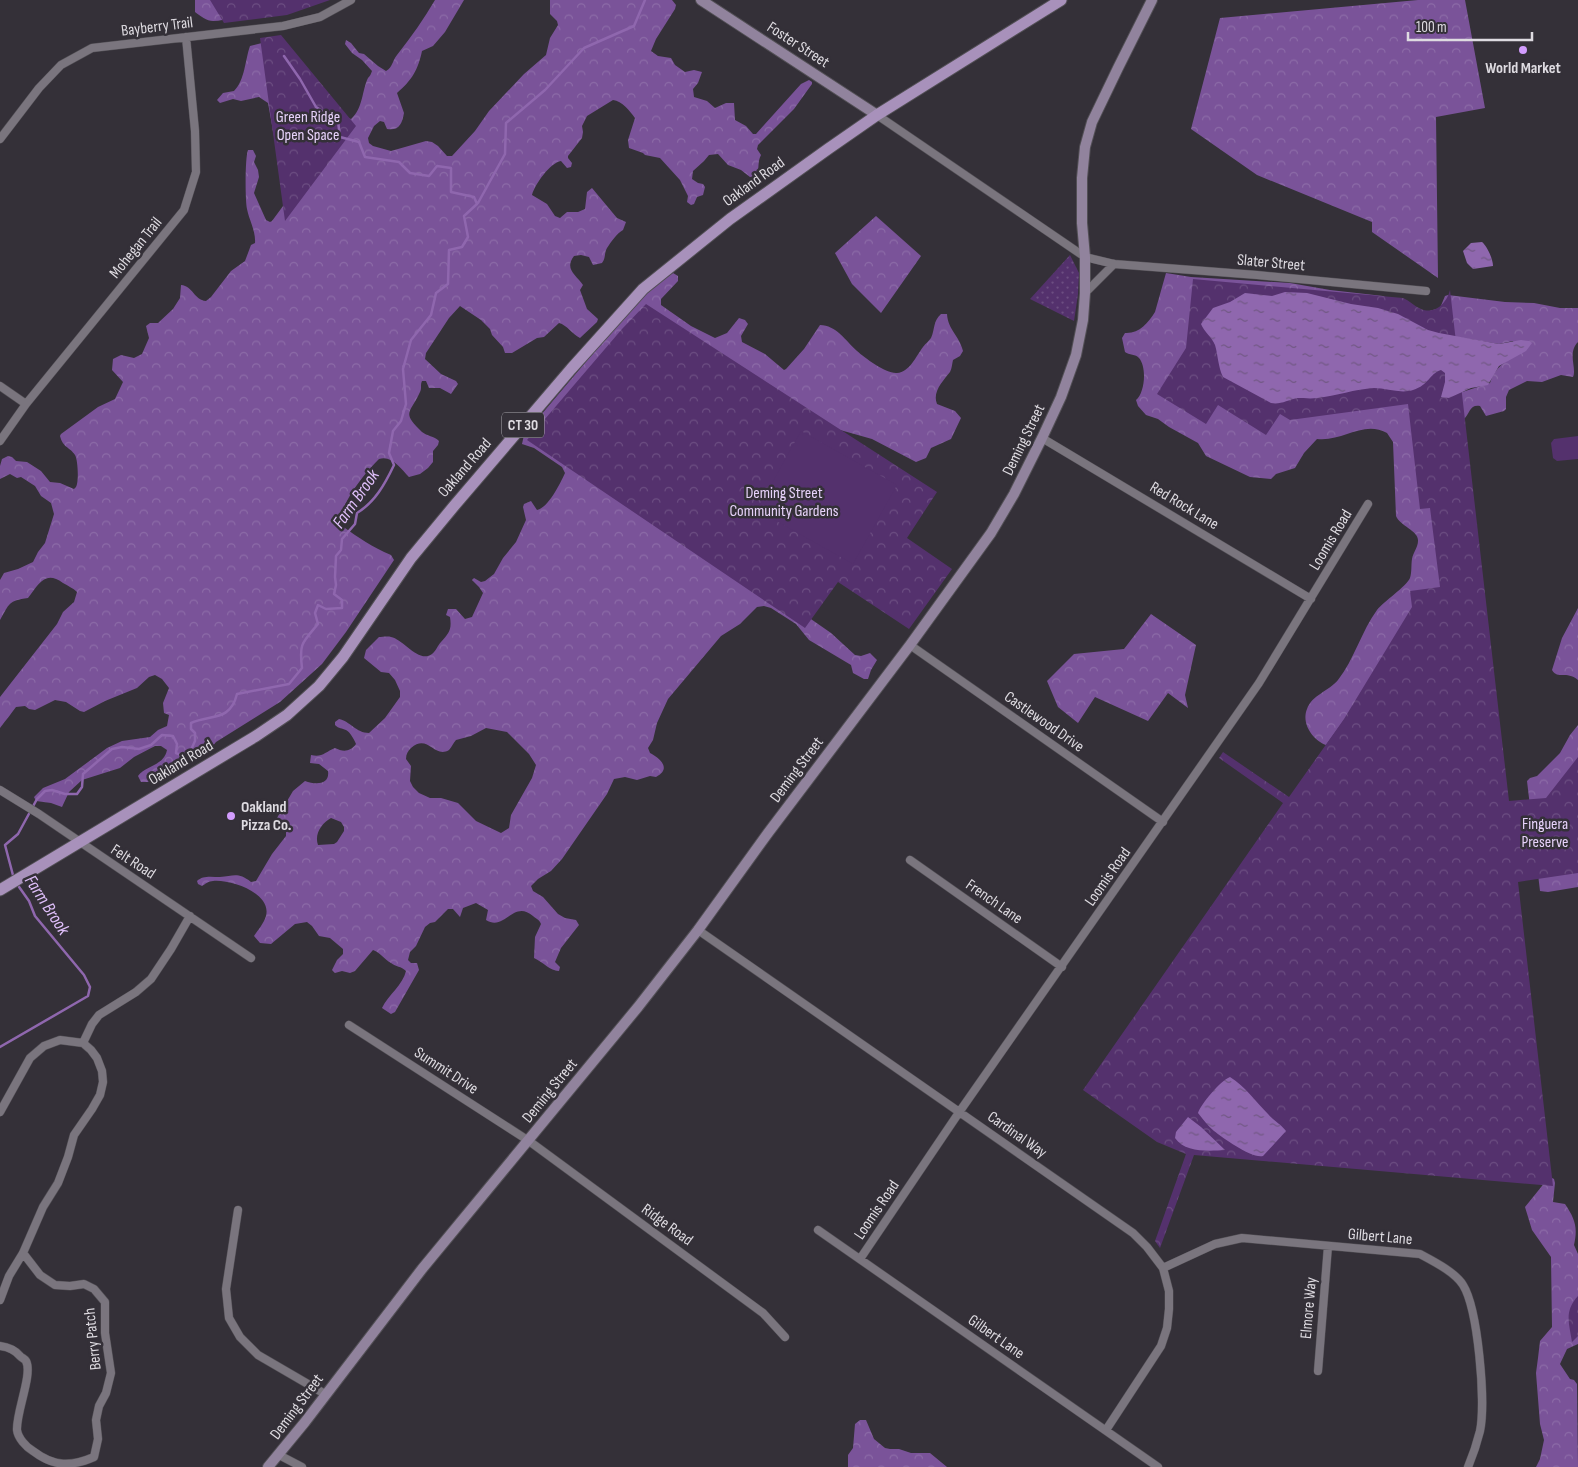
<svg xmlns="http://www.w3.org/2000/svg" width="1578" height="1467" viewBox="0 0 1578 1467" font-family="'Sofia Sans Condensed',sans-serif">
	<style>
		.grass { fill: url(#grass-dots) }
		.forest { fill: url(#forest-crowns); fill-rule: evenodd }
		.park { fill: url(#park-crowns) }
		.garden { fill: #54316d }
		.water { fill: url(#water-ripples) }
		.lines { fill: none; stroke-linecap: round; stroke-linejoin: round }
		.stream { stroke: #8f67ae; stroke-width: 2.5 }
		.street-casing { stroke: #524f55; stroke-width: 9 }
		.secondary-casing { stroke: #524f55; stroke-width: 12 }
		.primary-casing { stroke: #524f55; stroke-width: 13 }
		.street { stroke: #7a757e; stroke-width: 8 }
		.secondary { stroke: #91839d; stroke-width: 10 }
		.primary { stroke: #a891bb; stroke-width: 11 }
		.poi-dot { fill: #d29cfd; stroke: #343038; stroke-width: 2 }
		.labels { text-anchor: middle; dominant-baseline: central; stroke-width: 5; stroke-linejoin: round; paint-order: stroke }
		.shield { fill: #343038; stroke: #aba8ae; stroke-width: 1 }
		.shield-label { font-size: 15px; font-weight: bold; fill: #dedbe1 }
		.street-label { font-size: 16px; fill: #dedbe1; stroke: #343038 }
		.poi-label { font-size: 16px; font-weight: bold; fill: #dedbe1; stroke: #343038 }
		.park-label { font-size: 16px; fill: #e7d2fa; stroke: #343038 }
		.water-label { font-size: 18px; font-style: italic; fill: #dfbffa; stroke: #343038 }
	</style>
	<defs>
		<pattern id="grass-dots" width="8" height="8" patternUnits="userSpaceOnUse" patternTransform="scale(1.25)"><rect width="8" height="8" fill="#54316d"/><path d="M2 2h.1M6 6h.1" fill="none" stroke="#6c4e82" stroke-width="1.8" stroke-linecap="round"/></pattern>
		<pattern id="forest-crowns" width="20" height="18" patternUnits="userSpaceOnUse" patternTransform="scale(1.25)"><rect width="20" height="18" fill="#7a5399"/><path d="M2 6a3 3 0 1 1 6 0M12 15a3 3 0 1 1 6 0" fill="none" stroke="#8c6ba7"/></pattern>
		<pattern id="park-crowns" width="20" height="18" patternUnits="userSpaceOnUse" patternTransform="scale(1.25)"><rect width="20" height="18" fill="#54316d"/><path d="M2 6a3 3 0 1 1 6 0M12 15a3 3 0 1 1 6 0" fill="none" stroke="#6c4e82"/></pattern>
		<pattern id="water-ripples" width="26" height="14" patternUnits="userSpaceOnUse" patternTransform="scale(1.25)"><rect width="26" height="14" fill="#8f67ae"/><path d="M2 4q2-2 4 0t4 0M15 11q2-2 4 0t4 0" fill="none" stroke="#715884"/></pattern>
	</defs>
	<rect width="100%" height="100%" fill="#343038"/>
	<path class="grass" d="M1070,255L1079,273L1078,294L1074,321L1030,299Z"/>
	<path class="forest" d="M195,0H268C251,8 231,21 213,21C207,21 200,16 195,12Z
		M435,0H464L445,32L433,46L422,51C418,70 412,80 397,93L404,113C402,124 399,131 387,129L384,122L380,121L374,126L368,138L369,143L373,146L391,151L426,141L432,142L438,146L447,156H452L475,131L489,111L524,74L546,55L550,38L558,25L557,21L550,14V0H672L676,5L675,9L656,39L651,51L658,56L671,58L675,65L685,72L694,70L702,72L698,83L693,89L694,97L707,101L715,108L726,103H734L735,120L746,126L753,134H756L801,84L809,80L812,82V84L794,109L758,145L757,149L761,155C757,162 760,169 756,176L750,177L741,170L728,165L718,154L709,155L704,161L693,171L692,179L698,183L703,184L705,187L703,195L697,197L694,204L691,205L687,202L688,196L680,180L660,158L645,155L643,153L629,148L628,140L635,118C630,111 622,101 613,100L587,116L582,126L583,132L582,138L568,156V158L572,163L571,167L567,168L561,161C550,163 535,184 532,195L547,204L555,216L560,218L567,212H578L585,209L587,192L592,188L617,218L626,222L623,230C617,233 611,242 607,248C604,253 606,258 602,263L593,265L589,257L581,255L574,256C564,269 576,275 583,285L580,290L587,309L598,319L597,322L580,338C572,334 567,325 559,323L544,337L537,338L512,353H505L503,347L492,335L490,329L481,320L460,306L449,318L426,353L425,359L441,374L456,381L458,384L451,394L440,388H429L426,381H422C420,385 422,388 420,392C410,414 401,412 422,432C427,436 434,436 439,441L438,445L433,451V462L428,468L420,474L409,477C401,469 392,455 379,459C366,472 336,507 342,526C359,538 372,547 391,555L394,560L346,632L322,664L280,702L216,742C211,749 202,755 193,756C189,757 186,756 182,757C170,763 161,774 152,782H141L138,776C146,765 164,766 167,750L161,746H155L134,757L120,768L82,780L69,792L62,807L51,803L36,801L34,797L43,788L65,779L107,748L122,741L150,737L158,730L167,726L169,715L164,713L163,703L169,688L162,679L155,675L149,677L137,688L105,701L84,712L80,711L66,702L55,700L35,710L29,709L25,706L16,707C11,714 6,720 0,728V697L57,624L63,612L74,602L77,592C73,588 68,586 63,583C45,570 39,584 28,598C8,601 10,603 0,620V580L4,573L18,569L33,562L38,552L45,543L54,514L51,503L41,496L35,486L21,477L17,478L10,474L0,479V466L2,459L8,456L12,457L16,461L27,462L41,471L50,482L60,483L74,489L76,487C79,482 78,460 75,455C70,447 63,448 60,436L61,434L98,407L115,399L123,382L112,370L113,359L121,355L134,358L142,354L149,338L146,326L150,323H158L173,309L180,298L181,285C193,286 194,300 206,301L211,297L231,271L245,261L251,245L255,243C256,231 249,220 247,209C245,200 245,157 248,150H253L256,156L254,162L258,170L259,177L254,193L266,220L270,222L272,221L286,202L268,103L259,97L241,101L233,99L220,103L217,100L223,93L234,91C245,80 245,60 250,46L262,43L348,118L351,119C363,109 362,90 368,78C370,76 371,74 372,71L362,60L352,53L345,44L346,40L351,43L359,53L364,54L378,66L386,71C393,67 392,61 397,55C411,37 424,19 435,0Z
		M1418,0H1465L1485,108L1436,117L1438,278L1372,232V222L1257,175L1191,129L1220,18Z
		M876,216L921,256L881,313L852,284L835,253Z
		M673,273L678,276V281L661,299V305L691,326L715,338L727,333L739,318L745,320L748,324L741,336L742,342L765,354L784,370L786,369L804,349L820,325C836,325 846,341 857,351C865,358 886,374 897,373C910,372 916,356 923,347C926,343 929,341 931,338C935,329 933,321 941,314H947C948,330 959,335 963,351L960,356L953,360C952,364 952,368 950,372C943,381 932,392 937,404L955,411L961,418L951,439L931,448L926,458L916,462L872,439L833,428L808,617L831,633L855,655L861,656L870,653L877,660L871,670L868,679H864L853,673L851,665L809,640L796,624L771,608L764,606L757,607L740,624L721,636L668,699L657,723L653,740L648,748L650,753C660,758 672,769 656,777L650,776L637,780L625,777L614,779L607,794L562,859L551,871L538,879L531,886L533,891L543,897L558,914L565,918L576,920L579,925L561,948L555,962L560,967L559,971C550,971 543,962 534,958L535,937L541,924C539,919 536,919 533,916C513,899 505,932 486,920L488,910L476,903L463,908L460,917L453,909H448L435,922L430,923L425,927L416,946L410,952L408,960L411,963H417L419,970L395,1012L391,1014L382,1008C388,995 403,985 406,971C401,966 396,967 391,963C384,959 381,953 373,950L355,971L350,973L342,971L335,973L332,970L337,960L343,954V949L330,938L319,936L312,926L307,922L295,924L271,944L260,943L254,936C258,930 264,923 266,916C272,893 230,879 213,881C209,881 205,884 202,886L198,884L197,881C203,875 212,877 220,877C234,876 238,872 251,882L256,881L272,854L286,836V828L277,818L293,791L305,781C316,785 330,785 328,771L319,764L310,763L311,755C322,758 325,752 335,748C343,752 350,752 356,744C354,739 350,732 346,730C342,728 339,729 335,725V722L339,719C350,721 356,733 369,733L385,718L400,697V691L395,680L389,673L381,672L364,658L366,650L379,637C382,637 388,636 391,637C403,639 419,664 432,654C436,651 438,645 441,642C449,633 452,630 450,617L446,615L448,609H456L465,619L472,617L483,593L479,587L472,580L474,578L481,582L485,581L494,574L503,558L516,542L526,520L523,507L524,504L531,501L537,510C548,508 560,484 565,473L562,467L534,448L522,444L524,435L644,293ZM486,728L507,732L529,754L536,765L532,778L511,815L509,828L501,833L476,821L458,803L441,798H430L419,793L413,787L410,781L411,766L406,759C406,754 408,751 411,748C428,733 434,759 449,750C452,747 453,743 456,740L471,736ZM331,818L341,822L344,827V831L337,842L334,844L318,845C314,834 322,823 331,818Z
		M1166,273L1191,277L1290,283L1330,290L1383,296L1422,313L1440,308L1445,296L1448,295L1505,302L1534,303L1560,308H1578V342C1567,353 1577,368 1573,377L1561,375L1542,382L1527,381L1509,390L1506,397V409L1504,411L1486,416L1480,406C1470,404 1470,413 1464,419L1474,541L1326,745C1313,740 1301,724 1307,709C1312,695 1329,691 1338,680C1354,660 1362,630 1377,610C1384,601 1406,587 1410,578C1412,572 1411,565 1412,559C1413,553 1418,547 1418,541C1419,531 1400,526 1396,516L1393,442L1387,433C1363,420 1343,442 1317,439L1304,453L1295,468L1276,474L1271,479L1250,477L1206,456L1198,443L1169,427L1158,419L1146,415L1138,406L1136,400C1145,393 1147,367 1139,358C1136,354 1129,355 1125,352L1122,338L1125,333C1139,334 1148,323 1155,312ZM1445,335L1499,344L1513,341L1519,354C1505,361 1495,367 1490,383L1456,394Z
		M1578,608V680C1566,670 1558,680 1552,670L1562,638Z
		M1151,614L1196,645L1185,695L1188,708L1168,693L1148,721L1095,697L1078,723L1058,707L1047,681L1074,654L1124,649Z
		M1578,725V887L1548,892L1540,891L1527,781L1530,778L1537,776L1560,753L1570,735Z
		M1552,1178L1554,1179L1555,1183L1553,1202L1565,1204C1575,1219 1578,1227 1574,1245L1578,1254V1344L1567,1349L1560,1364L1570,1379L1574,1380L1577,1384L1578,1467H1536L1540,1459L1544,1440L1540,1424L1536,1373L1538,1358L1540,1341L1552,1327L1551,1257L1532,1230L1525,1207L1546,1181Z
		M860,1420H866L874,1439L885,1448L890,1449H899L911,1453H930L947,1467H848V1455L853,1448L855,1424Z"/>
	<path class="park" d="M210,0H330L287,15L224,23Z
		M281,35L356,126L285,221L260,38Z
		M1193,279L1403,298C1410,301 1414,306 1421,309C1436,315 1447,302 1450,290L1509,801L1546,798L1578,757V873L1518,882L1553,1186L1194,1155L1160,1248L1155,1241L1186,1154L1157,1142L1083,1090L1283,803L1219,758L1223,752L1289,797L1344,719L1412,607L1410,591L1440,587L1430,508L1420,509L1408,404L1290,420L1280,414L1266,435L1218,405L1206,424L1157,394L1186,348Z
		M646,304L937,492L907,538L952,569L909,629L838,582L805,628L527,440L622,329Z
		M1578,1296V1336L1572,1342C1569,1323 1564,1311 1578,1296Z"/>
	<path class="garden" d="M801,431L897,485L853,564L757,510Z
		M1578,436V459L1557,461L1553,458L1551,443L1554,439Z"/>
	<path class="water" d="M1482,242C1487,246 1493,259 1493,266L1473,269L1467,263L1463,251L1471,243Z
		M1285,292L1307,293L1351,304L1378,308L1398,314L1428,330L1439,333L1499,344L1521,340L1529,341L1532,343L1526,351L1499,366L1488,385L1471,388L1449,398L1441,397L1445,382V373L1441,370C1429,374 1429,385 1413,390C1400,394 1387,388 1374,388C1355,389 1336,396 1317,398C1310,399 1304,398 1297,398C1288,400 1280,405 1271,403L1223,377C1218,367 1218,355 1215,345C1212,337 1204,332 1201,324L1213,308L1230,302L1245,293L1272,296Z
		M1230,1077C1245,1086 1256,1102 1268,1114C1274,1121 1281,1124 1286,1131L1263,1156C1252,1159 1223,1138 1214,1131C1208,1126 1203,1119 1198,1113C1201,1104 1220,1081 1230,1077Z
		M1188,1117L1201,1127L1225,1150C1210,1151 1185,1153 1175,1138L1176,1132Z"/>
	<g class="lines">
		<path class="stream" d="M478,203L505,154L506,123L545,90L584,48L634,26L645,0
			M14,879L5,845L18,834L37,799L45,791L52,790L65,794H77L82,787L83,774L112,749L122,747L139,749L151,745L162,735L173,736L177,744L176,753L181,755L190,752L195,741V733L191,729V723C211,714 230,722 237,694L289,684L302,668C299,643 302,643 318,624L315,613L318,605L326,609L342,608V600L334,594L336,585L335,577L336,556L341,550L342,539L355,524L357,513C375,502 385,484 394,465L389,453L393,431L401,421L406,404L403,369L411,340L431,315L436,293L448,284L449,250L462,247L468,237L464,216L477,204L474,197L451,192V168L437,166L429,176L410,173L399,162L365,157L359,142L340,137L338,121L316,107L300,79L284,56
			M0,1047L88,996L90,987L84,975L35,916L29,901L17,884"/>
		<defs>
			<path id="street" d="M877,115L1085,257L1114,264L1257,275L1426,291
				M0,139L39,88L61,65L92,48L283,26L320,17L351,0
				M1085,293L1114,264
				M0,386L26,404
				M1042,438L1311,599
				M0,441L26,404L184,210L196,172L195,131L186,37
				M910,645L1163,822
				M0,790L39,814L251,958
				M910,860L1062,967
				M698,930L1133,1233L1147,1247L1163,1268L1169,1291V1309L1167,1328L1161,1346L1106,1430
				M349,1025L529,1141L763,1313L785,1337
				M83,1043L92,1024L99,1015L136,992L151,979L171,949L190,916
				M0,1112L30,1058L44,1046L60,1040L83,1043L91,1050L97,1058L102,1071L103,1082L100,1095L92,1109L74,1135L68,1157L58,1183L43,1207L23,1253L9,1276L0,1300
				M238,1210L226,1289L229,1318L240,1337L258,1355L325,1394
				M818,1230L1158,1467
				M860,1259L960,1111L1259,683L1368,504
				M1163,1268L1215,1244L1242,1238L1420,1254C1433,1261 1455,1272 1463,1285C1478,1309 1486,1402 1480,1431C1477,1443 1473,1455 1468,1467
				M0,1346C8,1347 15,1350 20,1356C22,1358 25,1359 26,1361C33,1374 16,1412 17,1430C18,1438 26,1447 33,1451C54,1467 71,1467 94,1457L98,1439L96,1420L99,1406L106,1393L111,1373L105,1333V1302L94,1289L84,1284L70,1286L55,1285L40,1275L23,1253
				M1318,1371L1328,1246
				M279,1455L302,1467"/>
			<path id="secondary" d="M701,0L877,115
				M268,1467L305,1422L422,1269L638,1007L698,930L768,833L910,645L991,533L1014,494L1042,438L1061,397L1076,355L1083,320L1085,293V257L1082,223V178L1085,147L1092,122L1118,68L1152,0"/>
			<path id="primary" d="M0,890L256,736L287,715L319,686L343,657L411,558L454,506L571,369L643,289L730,219L828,149L877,115L1061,0"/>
		</defs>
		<use href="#street" class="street-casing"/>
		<use href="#secondary" class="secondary-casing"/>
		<use href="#primary" class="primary-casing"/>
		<use href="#street" class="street"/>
		<use href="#secondary" class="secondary"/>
		<use href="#primary" class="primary"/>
	</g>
	<g class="poi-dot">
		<circle cx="1523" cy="50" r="5"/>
		<circle cx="231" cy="816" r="5"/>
	</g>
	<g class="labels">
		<rect class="shield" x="502" y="412.5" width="42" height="25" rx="4"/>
		<g class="shield-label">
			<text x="523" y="425">CT 30</text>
		</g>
		<g class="street-label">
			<text transform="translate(157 27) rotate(-7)">Bayberry Trail</text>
			<text transform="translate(798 45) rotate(33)">Foster Street</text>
			<text transform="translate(754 182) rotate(-36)">Oakland Road</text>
			<text transform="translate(136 248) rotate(-51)">Mohegan Trail</text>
			<text transform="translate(1271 263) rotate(5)">Slater Street</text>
			<text transform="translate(1024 440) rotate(-64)">Deming Street</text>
			<text transform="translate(465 468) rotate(-49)">Oakland Road</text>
			<text transform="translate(1184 506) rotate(31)">Red Rock Lane</text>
			<text transform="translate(1331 540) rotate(-59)">Loomis Road</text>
			<text transform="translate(1044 722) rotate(35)">Castlewood Drive</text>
			<text transform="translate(181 763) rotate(-31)">Oakland Road</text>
			<text transform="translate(797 770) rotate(-53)">Deming Street</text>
			<text transform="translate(133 862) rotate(33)">Felt Road</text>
			<text transform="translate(1108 877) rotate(-55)">Loomis Road</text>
			<text transform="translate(994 902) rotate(35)">French Lane</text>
			<text transform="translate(446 1071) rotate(33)">Summit Drive</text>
			<text transform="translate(550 1091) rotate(-51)">Deming Street</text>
			<text transform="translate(1017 1135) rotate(35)">Cardinal Way</text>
			<text transform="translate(877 1210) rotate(-56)">Loomis Road</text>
			<text transform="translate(667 1225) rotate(36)">Ridge Road</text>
			<text transform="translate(1380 1237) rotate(5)">Gilbert Lane</text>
			<text transform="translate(1309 1308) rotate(-85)">Elmore Way</text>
			<text transform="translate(996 1337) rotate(35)">Gilbert Lane</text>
			<text transform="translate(93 1339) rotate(-96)">Berry Patch</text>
			<text transform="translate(297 1407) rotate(-53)">Deming Street</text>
		</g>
		<g class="poi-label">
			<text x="1523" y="68">World Market</text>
			<text x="241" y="807" text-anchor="start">Oakland<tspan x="241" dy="18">Pizza Co.</tspan></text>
		</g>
		<g class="park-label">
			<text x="308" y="117">Green Ridge<tspan x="308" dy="18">Open Space</tspan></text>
			<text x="784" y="493">Deming Street<tspan x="784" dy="18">Community Gardens</tspan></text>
			<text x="1545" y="824">Finguera<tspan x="1545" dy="18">Preserve</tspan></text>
		</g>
		<g class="water-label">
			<text transform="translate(356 499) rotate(-55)">Farm Brook</text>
			<text transform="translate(47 905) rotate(57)">Farm Brook</text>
		</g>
	</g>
	<path d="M1408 32v8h124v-8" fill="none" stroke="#dedbe1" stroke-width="2.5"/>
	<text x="1416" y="32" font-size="15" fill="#dedbe1" stroke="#343038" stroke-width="4" paint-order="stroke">100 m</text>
</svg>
